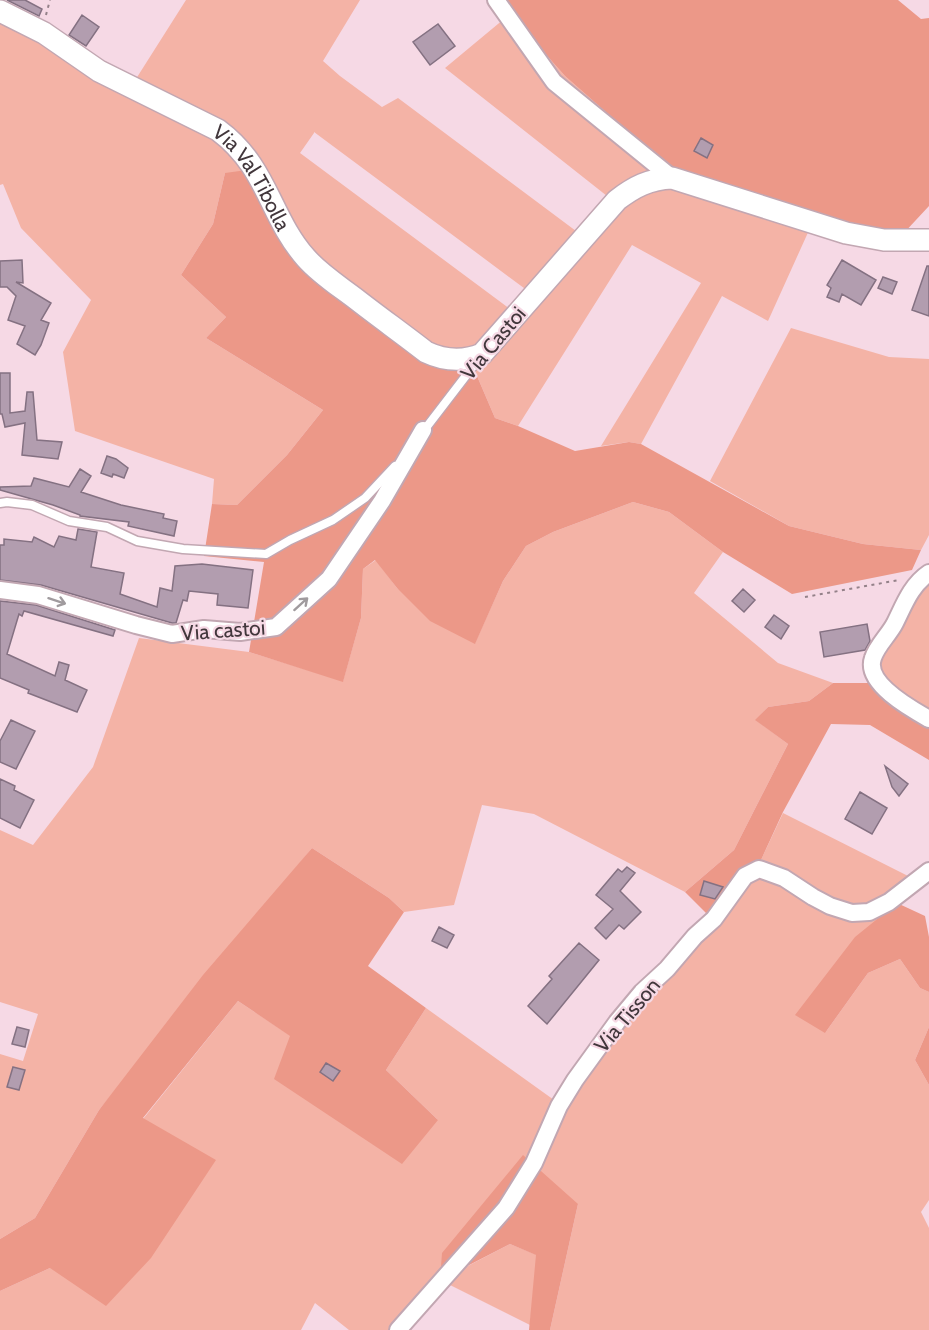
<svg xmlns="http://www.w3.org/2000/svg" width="929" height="1330" viewBox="0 0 929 1330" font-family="Cabin,sans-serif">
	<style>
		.green { fill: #f4b3a6; fill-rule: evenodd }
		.forest { fill: #ec9888 }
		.building { fill: #b29daf; stroke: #847182; stroke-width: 1.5 }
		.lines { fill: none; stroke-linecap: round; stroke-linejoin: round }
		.service-casing { stroke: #c2a7b2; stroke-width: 11 }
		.minor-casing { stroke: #c2a7b2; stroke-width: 20 }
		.tertiary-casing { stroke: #c2a7b2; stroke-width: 24 }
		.path { stroke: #948189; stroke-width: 2; stroke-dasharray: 3 4.5; stroke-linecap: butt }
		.service { stroke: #fff; stroke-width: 8 }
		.minor { stroke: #fff; stroke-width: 16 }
		.tertiary { stroke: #fff; stroke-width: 21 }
		.oneway { stroke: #a09b9e }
		.labels { text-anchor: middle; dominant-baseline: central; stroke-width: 4.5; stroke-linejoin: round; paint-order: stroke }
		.street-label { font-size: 21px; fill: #42373c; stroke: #f6d9e5 }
	</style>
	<rect width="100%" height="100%" fill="#f6d9e5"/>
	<path class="green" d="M186,0H360L323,61L340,76L382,107L398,98L576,231L607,196L445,68L510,14L565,76L658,158L815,217L768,321L722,296L641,444L629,442L601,446L701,283L632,245L518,426L495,418L468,355L422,342L312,257L225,173L213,224L181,275L226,317L206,338L323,410L287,455L237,505L212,504L214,479L75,431L63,352L91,300L21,228L3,184L0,185V20L134,82ZM314,133V132L528,291L510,309L300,153Z
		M791,328L889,357L929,359V535L921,550L863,544L789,526L710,481Z
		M633,502L669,512L723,552L694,593L778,663L833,683L809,701L768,707L756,720L788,744L734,850L685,892L534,814L482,805L454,905L404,912L389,898L312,848L99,1110L35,1218L0,1239V1054L23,1061L38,1014L0,1002V830L33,845L93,767L139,638L249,652L343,681L361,618L363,569L376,560L397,588L475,643L503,581L526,546L553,532Z
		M929,568V727L869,683L887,629Z
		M783,813L912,878L825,1033L868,973L900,959L920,988L929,992V1027L915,1060L929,1085V1200L921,1212L929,1228V1330H550L578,1204L441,1280L510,1244L537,1255L530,1325L440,1280L389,1330H349L315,1303L301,1330H0V1291L50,1268L143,1119L238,1001L291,1036L438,1120L386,1070L426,1008L554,1100L708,915L761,860Z"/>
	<path class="forest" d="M503,0H898L921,19L929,18V206L902,235L702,192L658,158L565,76L510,14Z
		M261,168L312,257L422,342L468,355L495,418L518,426L575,451L629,442L641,444L789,526L863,544L921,550L912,570L792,594L723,552L669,512L633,502L553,532L526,546L503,581L475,644L430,621L397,588L375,560L363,569L361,618L343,682L249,652L264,562L204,556L212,504L237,505L287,455L323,410L206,338L226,317L181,275L213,224L225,173Z
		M833,683H869L929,727V760L870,725L831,724L783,812L761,860L708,915L685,892L734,850L788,744L755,720L768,707L809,701Z
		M312,848L389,898L404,912L368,966L426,1008L386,1070L438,1120L402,1164L274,1079L290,1036L238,1001L143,1118L216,1160L151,1258L106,1306L50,1268L0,1291V1239L35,1218L99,1110L203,975Z
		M897,903L925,916L929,937V992L920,988L900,959L868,973L825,1033L795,1015L855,937Z
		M929,1027V1085L915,1060Z
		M523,1155L578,1204L550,1330H529L536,1255L510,1244L440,1280L442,1253Z"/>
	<path class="building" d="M7,0H25L42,9L39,16Z
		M82,15L99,27L86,46L69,35Z
		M438,24L455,46L430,65L413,42Z
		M701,138L713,145L707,158L694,151Z
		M22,260L23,283L16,282L51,303L41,320L49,323L41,345L35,355L17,344L25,326L8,320L16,296L7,287H0V261Z
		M842,260L876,280L861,305L842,294L839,302L827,297L831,288L827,285Z
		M927,266H929V316L912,310Z
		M883,277L897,282L892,294L878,288Z
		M0,373H10V413L25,411L27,392H33L37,440L62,442L58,459L22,455L25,423L5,427L2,414H0Z
		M107,456L116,459L128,468L124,478L113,474L112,477L101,473Z
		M80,469L91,476L81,492L121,505L164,514L163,518L177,521L174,536L128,526L129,522L80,516V515L53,505L0,490V487L31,486L34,478L69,487Z
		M78,529L97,532L91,567L124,573L120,594L157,607L160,588L172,591L175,566L202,564L253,570L248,608L217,605L218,594L189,591L187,601L183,600L176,623H172L41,585L0,580V545H4V539L32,542L34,537L54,547L59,536L76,540Z
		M743,589L755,600L744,612L732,601Z
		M0,601L36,605L115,630L113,636L24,611L22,616L19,614L7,654L55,676L59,662L69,665L65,680L87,690L77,712L28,693L29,690L0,678Z
		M774,615L789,626L781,639L765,627Z
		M867,624L870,641L865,650L824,657L820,632Z
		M11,720L35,731L16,769L0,762V741Z
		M885,766L908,784L899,796L892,787Z
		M0,779L15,786L14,790L34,800L20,828L0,818Z
		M860,792L887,808L872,834L845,819Z
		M627,867L635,873L620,891L641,912L624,929L619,925L606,939L595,928L613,909L596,895L618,869L622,872Z
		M704,881L723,887L715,899L700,895Z
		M439,927L454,935L447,948L432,941Z
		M579,943L599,960L547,1024L528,1006L552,979L549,976Z
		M17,1027L29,1030L25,1047L12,1044Z
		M326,1063L340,1071L333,1081L320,1072Z
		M13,1067L25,1070L19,1090L7,1087Z"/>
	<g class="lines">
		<defs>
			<path id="service" d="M422,433L478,360
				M0,503L7,502L32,505L69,521L107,527L137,541L183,549L266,554L290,540L333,520L365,498L395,466"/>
			<path id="minor" d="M496,0L554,82L672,178
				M929,573C911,585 904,605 895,623C889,635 877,645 873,658C864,683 911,709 929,719
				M0,590L38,595L136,625L172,634L204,629L240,632L276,627L329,579L382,501L423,430
				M398,1330L506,1208L534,1163L559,1106L575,1080L617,1022L642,992L667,969L695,936L714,919L745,876L759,869L784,878L813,897L830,906L852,913L869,912L889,902L929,871"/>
			<g id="tertiary">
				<path id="s1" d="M0,11L44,33L99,71L218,130C268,167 269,216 306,258C320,274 339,286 356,299C379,317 403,334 426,352C445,361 463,362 482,354L617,200C634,187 649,179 672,178L846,233L884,240H929"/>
			</g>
		</defs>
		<use href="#service" class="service-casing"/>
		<use href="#minor" class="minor-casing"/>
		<use href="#tertiary" class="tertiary-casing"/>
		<path class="path" d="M46,15L50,0
			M805,597L899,580"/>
		<use href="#service" class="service"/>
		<use href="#minor" class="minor"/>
		<use href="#tertiary" class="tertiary"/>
	</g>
	<defs><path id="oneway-shaft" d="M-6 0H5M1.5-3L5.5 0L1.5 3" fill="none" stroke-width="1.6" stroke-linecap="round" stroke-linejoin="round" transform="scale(1.5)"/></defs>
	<g class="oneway">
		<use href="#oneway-shaft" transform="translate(57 601) rotate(18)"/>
		<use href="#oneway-shaft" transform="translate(301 604) rotate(-42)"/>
	</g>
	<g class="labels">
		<g class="street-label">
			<text stroke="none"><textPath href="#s1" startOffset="308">Via Val Tibolla</textPath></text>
			<text transform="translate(493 343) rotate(-50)">Via Castoi</text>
			<text transform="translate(223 630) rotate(-4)">Via castoi</text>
			<text transform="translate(627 1015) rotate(-50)">Via Tisson</text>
		</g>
	</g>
</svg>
